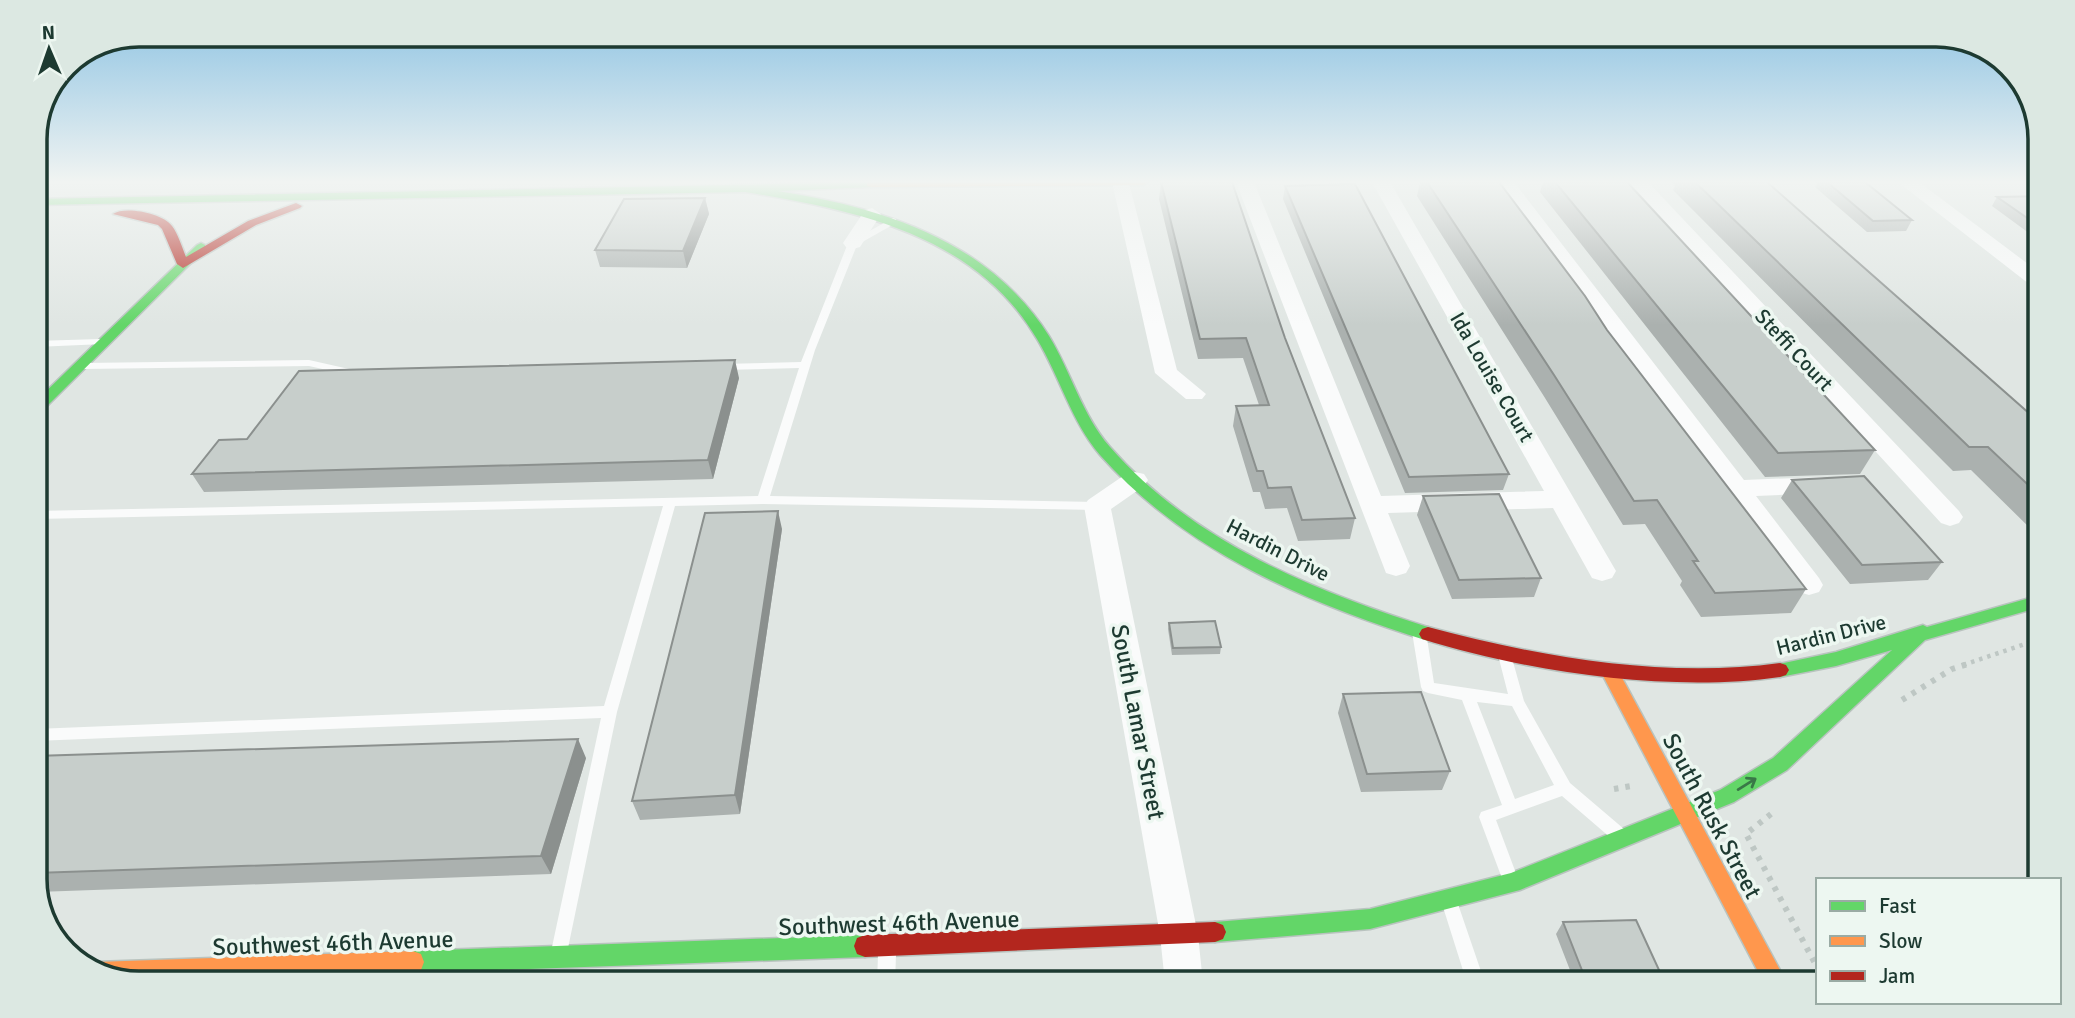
<svg xmlns="http://www.w3.org/2000/svg" width="2075" height="1018" viewBox="0 0 2075 1018" font-family="Signika,sans-serif">
	<style>
		.lines { fill: none; stroke-linecap: round; stroke-linejoin: round }
		.fast-casing { stroke: #b9c3bf; stroke-width: 3 }
		.slow-casing { stroke: #b9c3bf; stroke-width: 3 }
		.jam-casing { stroke: #b9c3bf; stroke-width: 3 }
		.path-far1 { stroke: #bec7c4; stroke-width: 4.5; stroke-dasharray: 3.5 5; stroke-linecap: butt }
		.path { stroke: #bec7c4; stroke-width: 6; stroke-dasharray: 4.5 7; stroke-linecap: butt }
		.lane { fill: #fafbfb; fill-rule: evenodd }
		.street { fill: #fafbfb; fill-rule: evenodd }
		.fast { fill: #63d668; fill-rule: evenodd }
		.slow { fill: #ff974d; fill-rule: evenodd }
		.jam { fill: #b3261e; fill-rule: evenodd }
		.wall { fill: #abb1af }
		.shaded-wall { fill: #8b908e }
		.building { fill: #c7cecb; stroke: #8b908e; stroke-width: 2 }
		.oneway { stroke: #397847 }
		.labels { text-anchor: middle; dominant-baseline: central; stroke-width: 7; stroke-linejoin: round; paint-order: stroke }
		.street-label { font-size: 21px; fill: #1d3a31; stroke: #edf7f1 }
		.near-street-label { font-size: 24px; fill: #1d3a31; stroke: #edf7f1 }
		.rim { fill: none; stroke: #1d3a31; stroke-width: 3.5 }
	</style>
	<rect width="100%" height="100%" fill="#e0e6e3"/>
	<g class="lines">
		<defs>
			<path id="fast" d="M875,182V186L871,187L778,191C884,208 989,241 1049,336C1071,372 1082,415 1110,447C1194,543 1316,592 1434,629L1437,634L1434,639L1428,641C1307,603 1186,552 1100,455C1071,421 1060,377 1037,339C976,235 856,210 745,192L35,205V199Z
				M201,243L205,245V249L40,413L35,414V402L197,245Z
				M2040,595V607L1925,640L1787,770L1734,802L1520,890L1370,929L1215,942L1207,939L1204,932L1207,925L1215,922L1370,909L1511,873L1720,790L1773,758L1892,650L1836,666L1780,677L1774,675L1771,670L1774,665L1836,652L1923,625L1927,627Z
				M865,935L873,938L876,946L873,954L865,957L413,973L405,970L402,962L405,954L413,951Z"/>
			<path id="slow" d="M867,182H1148L1143,185L871,187L867,186Z
				M1609,663L1615,665L1787,983H1764L1600,670L1603,665Z
				M413,951L421,954L424,962L421,970L413,973L138,983L94,972L87,967L96,962Z"/>
			<path id="jam" d="M296,203L302,206L300,208L256,225L183,268L177,264L162,229L158,225L113,214C125,206 162,213 172,226C178,234 182,247 186,257L248,221Z
				M1428,627C1540,657 1664,679 1780,663L1786,665L1789,670L1786,675L1780,677C1670,693 1528,672 1422,639L1419,634L1422,629Z
				M1215,922L1223,925L1226,932L1223,939L1215,942L865,957L857,954L854,946L857,938L865,935Z"/>
		</defs>
		<use href="#fast" class="fast-casing"/>
		<use href="#slow" class="slow-casing"/>
		<use href="#jam" class="jam-casing"/>
		<path class="path-far1" d="M1963,665L2040,639"/>
		<path class="path" d="M1902,700L1952,669L1968,664
			M1614,789L1631,786
			M1771,814L1746,834L1818,969"/>
		<path class="lane" d="M893,218L896,219V223L857,245L815,350L770,496L1097,502L1103,506L1097,510L763,504L675,506L617,712L567,953L561,955L555,953L552,947L601,718L35,741V729L604,706L663,506L35,519V511L758,496L799,368L722,370L717,367L722,364L801,362L848,243Z
			M100,339L104,340V344L35,347V341Z
			M309,360L358,371L359,373L354,376L309,366L83,369L78,366L83,363Z
			M1419,627L1424,628L1426,632L1434,683L1508,694L1498,655L1500,651L1505,650L1510,651L1524,701L1570,783L1624,829L1626,834L1624,839L1618,841L1612,839L1562,796L1496,820L1517,876L1515,881L1509,884L1503,881L1479,817L1481,812L1502,805L1462,700L1428,693L1423,691L1421,687L1412,632L1414,628ZM1477,702L1512,706L1554,785L1515,799Z
			M1451,899L1457,901L1459,907L1485,983H1467L1443,907L1445,901Z
			M887,947L893,949L896,955L895,983H877L878,955L881,949Z"/>
		<path class="street" d="M1112,182L1129,183L1177,370L1206,394L1202,399H1186L1155,373Z
			M1236,182H1254L1381,496L1544,491L1372,182H1390L1616,571L1612,578L1602,581L1592,578L1553,508L1388,513L1410,566L1406,573L1396,576L1386,573Z
			M1496,182H1514L1744,480L1822,477L1831,479L1835,485L1831,491L1822,493L1756,496L1819,578L1823,585L1819,592L1809,595L1799,592Z
			M1629,182H1648L1959,511L1963,517L1959,523L1950,526L1941,523Z
			M1898,182H1919L2040,273V289L2033,287Z
			M872,208L881,214L860,247L853,249L846,247L843,243L865,210Z
			M1135,472L1144,474L1148,480L1144,486L1111,509L1198,935L1203,983H1165L1160,935L1084,506L1088,500L1126,474Z"/>
		<use href="#fast" class="fast"/>
		<use href="#slow" class="slow"/>
		<use href="#jam" class="jam"/>
	</g>
	<path class="wall" d="M1161,182L1285,338L1355,518L1350,539L1298,541L1287,508L1265,509L1260,492H1253L1233,426L1236,406L1259,405L1243,358L1198,359L1159,199Z
		M1420,182H1499L1607,330L1806,589L1791,613L1701,617L1680,585L1682,581L1645,524L1623,525L1545,398L1417,196Z
		M1543,182H1627L1875,450L1860,474L1765,477L1540,192Z
		M1671,182H1767L2040,423V538L1971,470L1953,471L1673,190L1675,186Z
		M1817,182H1865L1912,220L1906,231L1867,232L1815,187Z
		M1285,186L1509,474L1503,490L1405,493L1283,199Z
		M2040,196V241L1992,206L1997,197Z
		M705,198L709,214L687,268L600,267L595,250Z
		M739,378L713,479L204,492L192,474Z
		M1792,480L1942,562L1928,580L1850,584L1781,498Z
		M1423,496L1541,578L1534,597L1452,599L1417,515Z
		M782,529L740,814L640,820L632,801Z
		M1169,623L1221,647L1220,654L1172,655L1168,629Z
		M1343,694L1450,771L1442,790L1361,792L1338,713Z
		M35,756L586,758L551,874L37,892L35,886Z
		M1563,922L1665,983H1575L1556,934Z"/>
	<path class="shaded-wall" d="M705,198L709,214L687,268L683,251Z
		M735,360L739,378L713,479L708,460Z
		M778,511L782,529L740,814L735,795Z
		M578,739L586,758L551,874L541,856Z"/>
	<path class="building" d="M1161,182H1232L1285,338L1355,518L1302,520L1291,487L1268,488L1263,471H1257L1236,406L1269,405L1246,338L1200,339Z
		M1427,182H1499L1585,296L1607,330L1806,589L1715,593L1693,561H1698L1657,500L1634,501L1554,375Z
		M1555,182H1627L1875,450L1778,453Z
		M1695,182H1767L2040,423V496L1988,447H1969Z
		M1827,182H1865L1912,220L1873,221Z
		M1355,184L1509,474L1409,477L1285,186Z
		M2040,196V227L1997,197Z
		M705,198L683,251L595,250L624,199Z
		M735,360L708,460L192,474L219,440L247,439L299,371Z
		M1864,476L1942,562L1862,565L1792,480Z
		M1499,494L1541,578L1459,580L1423,496Z
		M778,511L735,795L632,801L705,513Z
		M1215,621L1221,647L1173,648L1169,623Z
		M1421,692L1450,771L1367,774L1343,694Z
		M578,739L541,856L35,873V756Z
		M1636,920L1665,983H1587L1563,922Z
		M1369,973L1372,983H1303L1302,976Z"/>
	<defs><path id="oneway-shaft" d="M-6 0H5M1.5-3L5.5 0L1.5 3" fill="none" stroke-width="1.6" stroke-linecap="round" stroke-linejoin="round" transform="scale(1.75)"/></defs>
	<use class="oneway" href="#oneway-shaft" transform="translate(1747 784) rotate(-32)"/>
	<linearGradient id="sky" x2="0" y2="1"><stop stop-color="#89c1e2"/><stop offset="0.56" stop-color="#f1f4f2"/><stop offset="1" stop-color="#f1f4f2" stop-opacity="0"/></linearGradient>
	<rect width="2075" height="325" fill="url(#sky)"/>
	<g class="labels">
		<g class="street-label">
			<text transform="translate(1794 350) rotate(47)">Steffi Court</text>
			<text transform="translate(1492 377) rotate(60)">Ida Louise Court</text>
			<text transform="translate(1278 550) rotate(27)">Hardin Drive</text>
			<text transform="translate(1831 635) rotate(-14)">Hardin Drive</text>
		</g>
		<g class="near-street-label">
			<text transform="translate(1138 722) rotate(79)">South Lamar Street</text>
			<text transform="translate(1712 816) rotate(62)">South Rusk Street</text>
			<text transform="translate(899 923) rotate(-2)">Southwest 46th Avenue</text>
			<text transform="translate(333 943) rotate(-2)">Southwest 46th Avenue</text>
		</g>
	</g>
	<path d="M0 0H2075V1018H0ZM139 47H1936A92 92 0 0 1 2028 139V879A92 92 0 0 1 1936 971H139A92 92 0 0 1 47 879V139A92 92 0 0 1 139 47Z" fill="#dce8e2" fill-rule="evenodd"/>
	<path class="rim" d="M139 47H1936A92 92 0 0 1 2028 139V879A92 92 0 0 1 1936 971H139A92 92 0 0 1 47 879V139A92 92 0 0 1 139 47Z"/>
	<rect x="1816" y="878" width="245" height="126" fill="#edf7f1" stroke="#9aaba4" stroke-width="2"/>
	<rect x="1830" y="901" width="35" height="10" fill="#63d668" stroke="#9aaba4" stroke-width="2"/>
	<text x="1879" y="913" font-size="21" fill="#1d3a31">Fast</text>
	<rect x="1830" y="936" width="35" height="10" fill="#ff974d" stroke="#9aaba4" stroke-width="2"/>
	<text x="1879" y="948" font-size="21" fill="#1d3a31">Slow</text>
	<rect x="1830" y="971" width="35" height="10" fill="#b3261e" stroke="#9aaba4" stroke-width="2"/>
	<text x="1879" y="983" font-size="21" fill="#1d3a31">Jam</text>
	<g transform="translate(49 49) rotate(358)" stroke="#edf7f1" stroke-width="5" paint-order="stroke">
	<path d="M0-5L12 26L0 18L-12 26Z" fill="#1d3a31"/>
	<text y="-10" font-size="19" font-weight="bold" text-anchor="middle" fill="#1d3a31">N</text>
	</g>
</svg>
